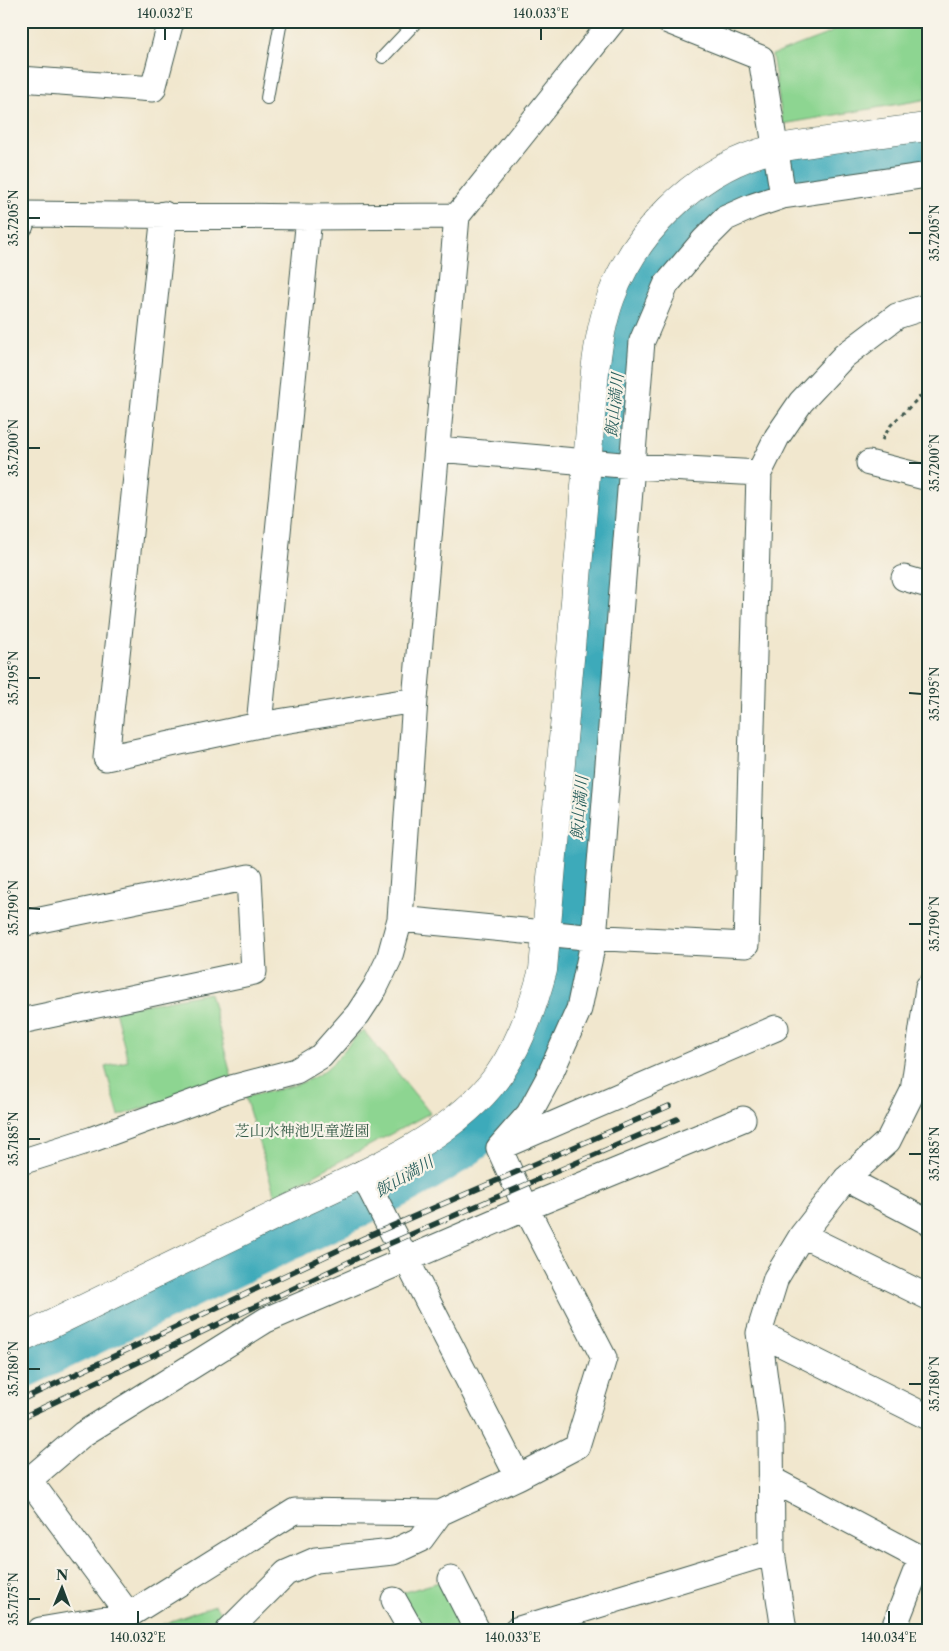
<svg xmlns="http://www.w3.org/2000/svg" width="949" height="1651" viewBox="0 0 949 1651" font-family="'Libre Caslon Text','Noto Serif JP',serif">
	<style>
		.green { fill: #8dd591; stroke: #568962 }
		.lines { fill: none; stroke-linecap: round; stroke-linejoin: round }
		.river { stroke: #3caaba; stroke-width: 50 }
		.lane-casing { stroke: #3e564b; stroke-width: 14 }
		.street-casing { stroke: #3e564b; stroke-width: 27 }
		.secondary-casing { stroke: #3e564b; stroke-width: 29 }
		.path { stroke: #3e564b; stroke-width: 3; stroke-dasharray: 4 4; stroke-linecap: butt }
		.lane { stroke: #fff; stroke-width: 12 }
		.street { stroke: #fff; stroke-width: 25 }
		.secondary { stroke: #fff; stroke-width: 28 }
		.rail-casing { stroke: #1f3d34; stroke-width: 5.5 }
		.rail { stroke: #f7f3e8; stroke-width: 4; stroke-dasharray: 11; stroke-linecap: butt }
		.ticks { fill: none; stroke: #1f3d34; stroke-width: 2 }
		.labels { text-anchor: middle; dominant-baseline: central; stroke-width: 4.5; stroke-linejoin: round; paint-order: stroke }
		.park-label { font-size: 15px; fill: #355b47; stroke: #f7f3e8 }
		.water-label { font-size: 16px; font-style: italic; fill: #285e5c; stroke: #f7f3e8 }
		.neatline { fill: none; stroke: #1f3d34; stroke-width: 2 }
		.ticks-label { font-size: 12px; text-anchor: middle; fill: #1f3d34 }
	</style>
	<rect width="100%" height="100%" fill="#f7f3e8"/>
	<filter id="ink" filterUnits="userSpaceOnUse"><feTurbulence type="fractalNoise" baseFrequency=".02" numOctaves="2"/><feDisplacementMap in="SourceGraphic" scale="10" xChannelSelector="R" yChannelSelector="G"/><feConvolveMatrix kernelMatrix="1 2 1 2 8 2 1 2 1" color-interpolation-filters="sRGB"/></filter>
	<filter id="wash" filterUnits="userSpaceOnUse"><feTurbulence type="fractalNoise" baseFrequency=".0096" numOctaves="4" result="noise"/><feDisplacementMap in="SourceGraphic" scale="20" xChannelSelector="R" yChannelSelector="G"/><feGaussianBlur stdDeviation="1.12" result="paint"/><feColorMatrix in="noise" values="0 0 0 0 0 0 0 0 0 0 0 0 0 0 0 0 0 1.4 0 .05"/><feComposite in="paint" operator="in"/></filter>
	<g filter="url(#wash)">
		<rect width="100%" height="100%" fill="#f1e7ce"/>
		<path class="green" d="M840,21H924L928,26V75L925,77L928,99L783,124L772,55L830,33Z
			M210,993L232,1079L119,1116L105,1067L128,1061L115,1010Z
			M363,1030L430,1113L275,1196L245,1097C272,1090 303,1087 325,1070C339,1059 349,1042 363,1030Z
			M439,1582L468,1630H423L402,1593Z
			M215,1605L226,1619L215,1630H147Z"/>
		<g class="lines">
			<path class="river" d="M21,1364C110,1321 199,1279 287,1236C349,1205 465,1158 506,1103C523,1080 548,1033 557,1006C565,985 566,961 570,939L616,375L630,305L667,246L717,201L747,182L817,168L928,152"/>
		</g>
	</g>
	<g filter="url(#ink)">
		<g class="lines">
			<defs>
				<path id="lane" d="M394,21L414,24
					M383,57L417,21
					M267,98L281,21"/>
				<path id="street" d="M668,21L761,58L783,196
					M21,79L153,89L171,21
					M164,214L106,758L259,725L415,700
					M21,225L23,214L309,217L457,216
					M438,449L633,466L759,473
					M869,463L928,478
					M904,578L928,585
					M259,725L309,217
					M400,919L585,937L746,945L759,473L777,437L801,402L844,356L897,316L928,306
					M21,924L249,877L254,972L21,1021
					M505,1145L776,1028
					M21,1162L93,1139L235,1087L296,1071L321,1056L358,1014L375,988L389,959L400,919L415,700L457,216L613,21
					M846,1179L928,1222
					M802,1235L928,1297
					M759,1333L928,1417
					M518,1477L577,1446L604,1358L526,1208L499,1148L529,1114L548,1079L579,1009L594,938L642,341L666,285L704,240L726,218L753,206L783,196L928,175
					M771,1479L928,1562
					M451,1579L477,1630
					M394,1600L411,1630
					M129,1615L29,1480L83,1434L266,1320L526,1208L743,1119
					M40,1630L129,1615L295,1511L440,1513
					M229,1630L286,1573L316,1560L393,1552L421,1539L440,1513L518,1477L362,1173
					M516,1630L772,1552
					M784,1630L772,1552L771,1425L759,1333L776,1278L802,1235L846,1179L888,1141L913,1091L928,987
					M893,1630L921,1558"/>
				<path id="secondary" d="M21,1339C109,1296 196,1254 284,1211C351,1179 442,1144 490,1086C517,1054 532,1010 543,970L595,371C598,346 602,321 611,297C635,233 693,174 759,153C781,146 804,144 826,141C860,136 894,131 928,127"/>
			</defs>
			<use href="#lane" class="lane-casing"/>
			<use href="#street" class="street-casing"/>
			<use href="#secondary" class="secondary-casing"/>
			<path class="path" d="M882,440L891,425L928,389"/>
			<use href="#lane" class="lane"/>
			<use href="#street" class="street"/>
			<use href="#secondary" class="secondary"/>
			<defs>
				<path id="rail" d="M21,1400L364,1238L669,1106
					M21,1418L368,1253L677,1119"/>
			</defs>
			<use href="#rail" class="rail-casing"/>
			<use href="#rail" class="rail"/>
		</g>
	</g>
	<path class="ticks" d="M165,40V28M541,40V28M28,218H40M909,233H922M28,448H40M909,463H922M28,678H40M909,693L922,694M28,908L40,909M909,924H922M28,1139H40M909,1154H922M28,1369H40M909,1384H922M28,1599H40M138,1624V1611M513,1624V1611M889,1624V1611"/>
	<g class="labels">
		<g class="park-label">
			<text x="302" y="1130">芝山水神池児童遊園</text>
		</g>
		<g class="water-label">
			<text transform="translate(614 405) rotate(-84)">飯山満川</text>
			<text transform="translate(579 808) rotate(-85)">飯山満川</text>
			<text transform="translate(404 1176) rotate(-30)">飯山満川</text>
		</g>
	</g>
	<rect width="949" height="1651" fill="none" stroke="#f7f3e8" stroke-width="55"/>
	<g transform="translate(62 1588) rotate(1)" stroke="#f7f3e8" stroke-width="4" paint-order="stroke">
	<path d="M0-4L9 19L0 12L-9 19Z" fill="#1f3d34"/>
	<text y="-8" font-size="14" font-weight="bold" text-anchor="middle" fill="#1f3d34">N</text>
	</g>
	<rect x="28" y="28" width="894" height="1596" class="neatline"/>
	<g class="ticks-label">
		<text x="165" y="18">140.032°E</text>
		<text x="541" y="18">140.033°E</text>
		<text transform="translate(14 218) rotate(-90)" y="4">35.7205°N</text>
		<text transform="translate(935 233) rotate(-90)" y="4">35.7205°N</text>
		<text transform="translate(14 448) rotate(-90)" y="4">35.7200°N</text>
		<text transform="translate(935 463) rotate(-90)" y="4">35.7200°N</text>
		<text transform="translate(14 678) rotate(-90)" y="4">35.7195°N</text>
		<text transform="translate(935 694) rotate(-90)" y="4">35.7195°N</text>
		<text transform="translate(14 908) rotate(-90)" y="4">35.7190°N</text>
		<text transform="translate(935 924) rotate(-90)" y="4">35.7190°N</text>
		<text transform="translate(14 1139) rotate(-90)" y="4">35.7185°N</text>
		<text transform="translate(935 1154) rotate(-90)" y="4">35.7185°N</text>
		<text transform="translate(14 1369) rotate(-90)" y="4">35.7180°N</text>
		<text transform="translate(935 1384) rotate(-90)" y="4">35.7180°N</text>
		<text transform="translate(14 1599) rotate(-90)" y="4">35.7175°N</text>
		<text x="138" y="1642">140.032°E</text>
		<text x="513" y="1642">140.033°E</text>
		<text x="889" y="1642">140.034°E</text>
	</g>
</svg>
